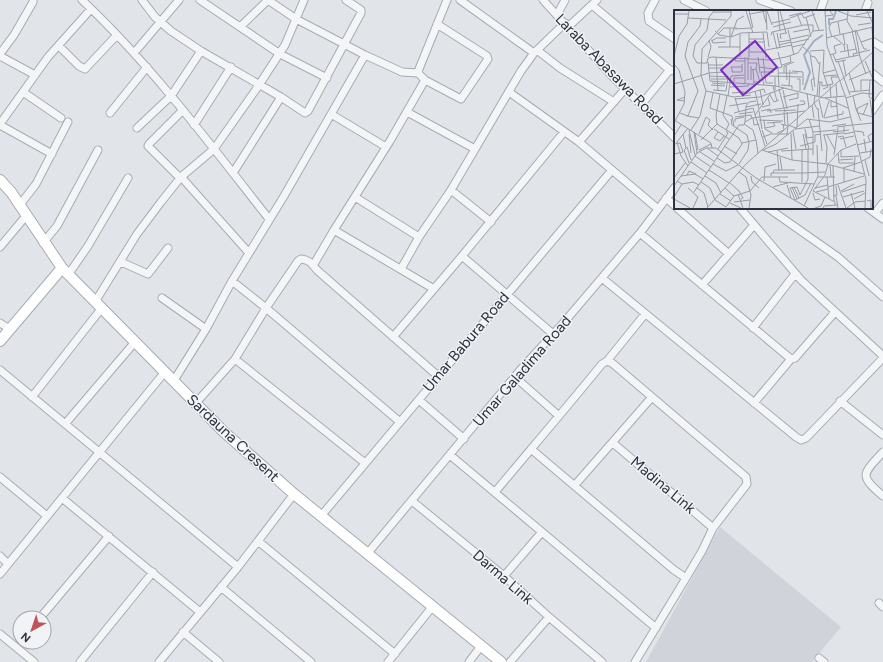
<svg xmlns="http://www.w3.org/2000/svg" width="883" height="662" viewBox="0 0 883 662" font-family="Figtree,sans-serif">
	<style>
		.built { fill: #d0d3da }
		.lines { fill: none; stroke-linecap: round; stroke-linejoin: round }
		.street-casing { stroke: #a7abb3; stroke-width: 9 }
		.secondary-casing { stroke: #a7abb3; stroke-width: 12 }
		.street { stroke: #f4f5f7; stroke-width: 7 }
		.secondary { stroke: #fff; stroke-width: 10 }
		.labels { text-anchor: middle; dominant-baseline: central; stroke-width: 3; stroke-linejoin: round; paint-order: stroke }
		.street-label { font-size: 15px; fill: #2b313f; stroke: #f1f3f6 }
		.inset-river { fill: none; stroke: #a0afc5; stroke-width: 2 }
		.inset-road { fill: none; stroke: #989ca5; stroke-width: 1 }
		.view { fill: #7b2cbf; fill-opacity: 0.15; stroke: #7b2cbf; stroke-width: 2 }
		.inset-edge { fill: none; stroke: #2b313f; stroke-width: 2 }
	</style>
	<rect width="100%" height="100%" fill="#e1e4e9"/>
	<path class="built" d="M720,527L841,627L812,662H646Z"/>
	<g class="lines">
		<defs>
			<path id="street" d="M82,0C152,66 210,144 269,219
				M142,0L155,17L171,31L201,51L281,97L305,113L308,111L361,13V10L346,0
				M200,0L280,54L327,78
				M268,0L296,19L365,55L402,72L418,73
				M460,0L534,53
				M543,0L611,75L675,138
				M655,0L648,13L649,21L675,39
				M684,0L706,11
				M760,0L791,11
				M592,5L670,70
				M820,11L824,0
				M865,11L868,3
				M557,15L565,0
				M437,24L487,56L488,59L461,99L425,80L418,73L419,69L447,0
				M240,27L268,0
				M568,27L597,0
				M872,41L883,48
				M59,46L79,66L85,69L116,36
				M537,50L560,68L614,102
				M134,53L179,0
				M0,54L14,35L33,2
				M0,56L35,75
				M872,73L883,82
				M23,92L61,118
				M509,92L579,142L658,209
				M641,105L668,72L670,70L675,71
				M183,110L149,144L148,146L177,175L183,179L249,253
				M872,111L883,95
				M407,112L475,149
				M110,113L147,67
				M331,114L386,147
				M0,124L48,57L91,9
				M0,125L52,154
				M194,125L231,67
				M137,128L171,96L201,51
				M579,142L625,89
				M233,173L281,97
				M451,190L491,222
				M355,197L419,237
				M666,198L675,206
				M19,206L36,184L68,122
				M677,208L729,254
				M740,208L801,280L883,356
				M768,208L838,257L883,297
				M868,208L883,219
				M875,213L883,203
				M334,230L390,141L425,80
				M640,233L791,359L795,358L835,312
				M43,243L57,226L98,150
				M0,247L26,216
				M462,256L553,334
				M121,262L148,274L168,248
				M314,264L334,230L434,289
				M401,269L419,237L451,190L521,71L534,53L565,23
				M68,275L88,246L128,178
				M602,278L796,437L801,440L806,438L883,358
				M702,285L754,225
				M162,298L206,329
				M95,302L137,234L161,202L181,177L214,149L257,88L285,45L304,0
				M0,323L10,329
				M753,328L795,274
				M393,337L462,256L564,132
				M235,359L365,463
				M607,361L645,314
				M0,370L238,567
				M515,377L559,416
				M173,382L206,329L232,281L284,196L365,55
				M32,397L101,309
				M419,400L464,439
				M840,401L883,435
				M754,403L791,359
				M195,404L235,359L266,308L232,281
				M400,422L266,308L298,261L301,259C311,260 312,265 318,271L438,376
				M65,424L135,342
				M613,443L713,528
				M883,452C863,474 858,475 883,496
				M450,455L542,532L504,576
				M0,477L47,516
				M575,485L652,397
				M495,492C531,449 567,407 602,364L607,361L612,363L746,477L747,484L713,528L702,551L686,578L674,570L531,449
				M62,498L200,612
				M412,501L504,576L549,617L510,662
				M321,516L612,170
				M542,532L656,628
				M258,541L395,654
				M367,554L521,369L566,320L640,233L675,187
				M0,556L8,564
				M0,574L164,373
				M221,587L311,662
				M879,603L883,607
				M549,617L602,662
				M40,618L109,536
				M183,632L219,662
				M0,634L34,662
				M819,658L824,662
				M80,662L153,572
				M159,662L238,567L294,494
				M388,662L433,606
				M469,662L481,646
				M635,662L686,578"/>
			<path id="secondary" d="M0,180L11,192L62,268L224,432L294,494L501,662
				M0,341L62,268"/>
		</defs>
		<use href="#street" class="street-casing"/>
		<use href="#secondary" class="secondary-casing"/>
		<use href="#street" class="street"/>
		<use href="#secondary" class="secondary"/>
	</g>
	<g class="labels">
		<g class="street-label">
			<text transform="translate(609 69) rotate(46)">Laraba Abasawa Road</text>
			<text transform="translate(466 342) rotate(-50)">Umar Babura Road</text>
			<text transform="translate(522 371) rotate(-49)">Umar Galadima Road</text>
			<text transform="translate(233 438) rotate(43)">Sardauna Cresent</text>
			<text transform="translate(663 485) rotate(40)">Madina Link</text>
			<text transform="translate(503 577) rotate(41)">Darma Link</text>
		</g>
	</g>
	<g transform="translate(674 10)">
		<rect width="199" height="199" fill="#e1e4e9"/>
		<path class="inset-river" d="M155,15V9H159L162,1M130,80L136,62L130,45L140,31L149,25"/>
		<path class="inset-road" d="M40,1L35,7L33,20L21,35L19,46L23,53H33L34,48L38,47L97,50L112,47L124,43L139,21L150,20M72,1L79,23M75,1L79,18M89,1L92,13M92,1L93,20M93,1L98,15M104,1L106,21M106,1L112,23M138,1L145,20M151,1L153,36L172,88L192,170L191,198M164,1L177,6L199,8M174,1L173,11L179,21M193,1L199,14M39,2H57M0,4H14M76,4L92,1M123,4L128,16M182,5L197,2M115,6L127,3L130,8L141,4M152,6L159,5L156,1M132,7L137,27M14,8L52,10M116,8L136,1M164,12L166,24M98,13L116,9M184,15L197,13M99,17L117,12M198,18L199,30M61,19L77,18M114,20L120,45M181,20L186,47M182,20L190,39H193M41,21L45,25L57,27L67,23L93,22L95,37M178,21L183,43M99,22L103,39M119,22L135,19M75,23V47M89,23L92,48M103,23L106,38M169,23L171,35M44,24L50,18H63M66,24V47M97,25L98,22L130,15H139V21M159,26L170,35L171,41M57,27L63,10L70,6M158,27L155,18L157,13L173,9M152,28L199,17M75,29H90M107,29L106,24L113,23M117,29L135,25M38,30L39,33L52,32M37,31L43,28H52M75,32H91M105,32L117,30M187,32L199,28M117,33L135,29M173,34L175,47M105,35L117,32M44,37H66M56,37V18M118,37L131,34M129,37L136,43L141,77M92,40L118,35M136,41L150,40L149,62L154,77L149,79M75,42H92M166,42L182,39M159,44L162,52L172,50M156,45L162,43L160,36L167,34M0,46L5,26L13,14L15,1M137,46L141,47L145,54M34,47L37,37L35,30M42,47L44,81M62,47L61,51H71M71,47V73M84,47L86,63M180,47L179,44L196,40M186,47L192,64M89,48L92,73H99M161,50L185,45M169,50L172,66M164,51L170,68M191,51L199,69M34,52L36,71L102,76L150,88L171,86M74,53H83L82,59L77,60M0,54L5,60L11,82L10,94L1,111M34,55H49M108,55L117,52L116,46M112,55L113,70M77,56V70M85,57L100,59L108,57L104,42M34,58H50M104,58L105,77M58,59V62H68V54M58,59L57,57H68M79,59L80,74M118,61L129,62V75M105,63H124M110,63V56L120,52M149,63L161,60M175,63L181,81M35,66L54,67L52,81L39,80M95,66L128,67M151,66L163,65M170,68L176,85M37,69H54M123,69H126V81M74,70V47M175,70L197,61M196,70L195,87L199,89M166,71L199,42M60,72V68H70M80,72H86L82,59M144,72H148V76L159,74M38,73L51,74M0,74L35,63L49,62M159,74L157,67H164M162,74L163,87M37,75L51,76M90,75L87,62H100M107,75L118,76V79M156,75L157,88M99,76L103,91M115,76L116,60M56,77L74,76L75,74M105,79L111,102M86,80L89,95M101,80V67M109,80L113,99M187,80V70H199M32,81L60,87L77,85M81,81L85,99M139,81L137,70L141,68M175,82L196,80M39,83L36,98L58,106L60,116M58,83L70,82M133,83L135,98M71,84L90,79L91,83M96,85L100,92L105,90M141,85L140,93L143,99H145M54,86L57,66L70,65M143,86L146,52M179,86L182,99M109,87L124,83V88L115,90M145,87L146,72M162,87L164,109M61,88L65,102M151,88L174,98M172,88L188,83L199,84M61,89L86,87L110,78M196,89L199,111M145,90L149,108M11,91L3,90L11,87M157,91V97L164,96M138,95L140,108M55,96L73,93M72,97L87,94M88,97L96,95L94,88M144,99L148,141M183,99L184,103L199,107M85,101L88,119M87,101L96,99L97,103M93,101L131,94L130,91H126M101,101L122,100M110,102L111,115M113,102L114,115L122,118M6,103L14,106L24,81L11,46L14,32L26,16L27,9M60,103L79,98L91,136M65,104L79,102M81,105L97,83M13,106L25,108M61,107L77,105L78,109M150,107L155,91M79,108L80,115L85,114M150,108L169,104V101M57,109L58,115L73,125L75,133L74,140L65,154M135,109L139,122V145M0,110L37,133L38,138M85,110L109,111M90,110L91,119L98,123M187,111L182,99L194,93L189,105M61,112V109L70,107M71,112L72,96L75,92L82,91M93,113L107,112M70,114L79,120L82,130M107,114L114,116L113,124M179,115L199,113M158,116L172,114M170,116V124L180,122M123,117L124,94M163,117L178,115M14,118L3,132L7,146L14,156M91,118L101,116L99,112M40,119L55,129M121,119L145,116M131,119L133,128L139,127M15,120L21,145M17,120L26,106L32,81L27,65L28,39L57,6V1M52,120L55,114L49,105L53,86M88,120L93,134M119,121L122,139M181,121L189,122L190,126M20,122L23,143M44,122L40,128L46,131L50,126M139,122L162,120M159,122L175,120M21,123L24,140M103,123L110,120L109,114M117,123L118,150M9,124L12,138M15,124L17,143M25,124L32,107L36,110L34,115L39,120M129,124L132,139M131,124L135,139M149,125L169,123M150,125L153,137L152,154M153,125L161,140M0,126L7,115M89,127L97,124H115M164,127L169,126L172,137M166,129L180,126M190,129L192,142M27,130L43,114L42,105L46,84M196,132L194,126L199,123M68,133L82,130L84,143M0,134L6,133L9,142L0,144M183,135L199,131M50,136L63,144M126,136L141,132V125L146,124M33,138L44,146M44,139L54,123L52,121M128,139V172M25,140L37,134M88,140L118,150L153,154L190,164M89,140L102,134L133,109L156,112L176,107M103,140L105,161M167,140V147L185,146M107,141L139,139M26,142L40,151M94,142L114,138M164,143L165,153H180M186,143L199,141M160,145L164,118M21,146L37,157M106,147L108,160M43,148L51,153L56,152L68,134L65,128L43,114M165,150L179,149M191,150L195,166M188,151L196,147L197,139M17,152L33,163M15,153L10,140L13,137L17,150M39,154L52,161L64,155M154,154L167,140L182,134M156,155L157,167M159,156L160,191M169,158L187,152M35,160L55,173M65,162L72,167L77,185L75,198M180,162L181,147M99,163L100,160H121M128,163L151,162M13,165L15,161L22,164M7,166L21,164L29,169M31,166L42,173L47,183M77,166L78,172L85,178M97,166V163H128M105,167L106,172L140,174M144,167H161M153,167L155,189M0,168L11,153M3,171L8,174L19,172L25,175M90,171L91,157L102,154M27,172L36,178L41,190M170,172V159M56,173L65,181L69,188L67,189M113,175L117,188M164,175L172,198M0,176L23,143L32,138H42L82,168L134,198M99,177L117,172M118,177L123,189M120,177L125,188M154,177L190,166M14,178L24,187L19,198M23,178L30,183L34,197M51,178L60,186M116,178L123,177L126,185M116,178L121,190M141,178L154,175M76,181L88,167H114M139,181L151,165L154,154M139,181L161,192V195M167,181L180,174M20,182L65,115H70L71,112L78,108L131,101M142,182L154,179M168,182L192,174M139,183L141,190L146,189M177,183L181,198M46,184L57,191M64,184L69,198M126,185L134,169V139M159,186L163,185L162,176M162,186L164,198M0,187L8,174M169,187L190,181M0,189L16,198M180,189L191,183M41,190L52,197L60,186L76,181M121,190L131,185L137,173M193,191L197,190V198M60,192L76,190M56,193L67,198M130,196L144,166L143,135M33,198L72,154L165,71M141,198L147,196L151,187M149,198L150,196L163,195M173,198L181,192L192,191"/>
		<path class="view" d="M81,31L103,57L69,85L47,60Z"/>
		<rect width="199" height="199" class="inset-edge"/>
	</g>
	<g transform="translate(32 630) rotate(220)"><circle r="19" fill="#f1f3f6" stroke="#a2a5ad"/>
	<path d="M0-3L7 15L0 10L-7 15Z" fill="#c25259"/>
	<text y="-6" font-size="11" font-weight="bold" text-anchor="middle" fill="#2b313f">N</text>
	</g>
</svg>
